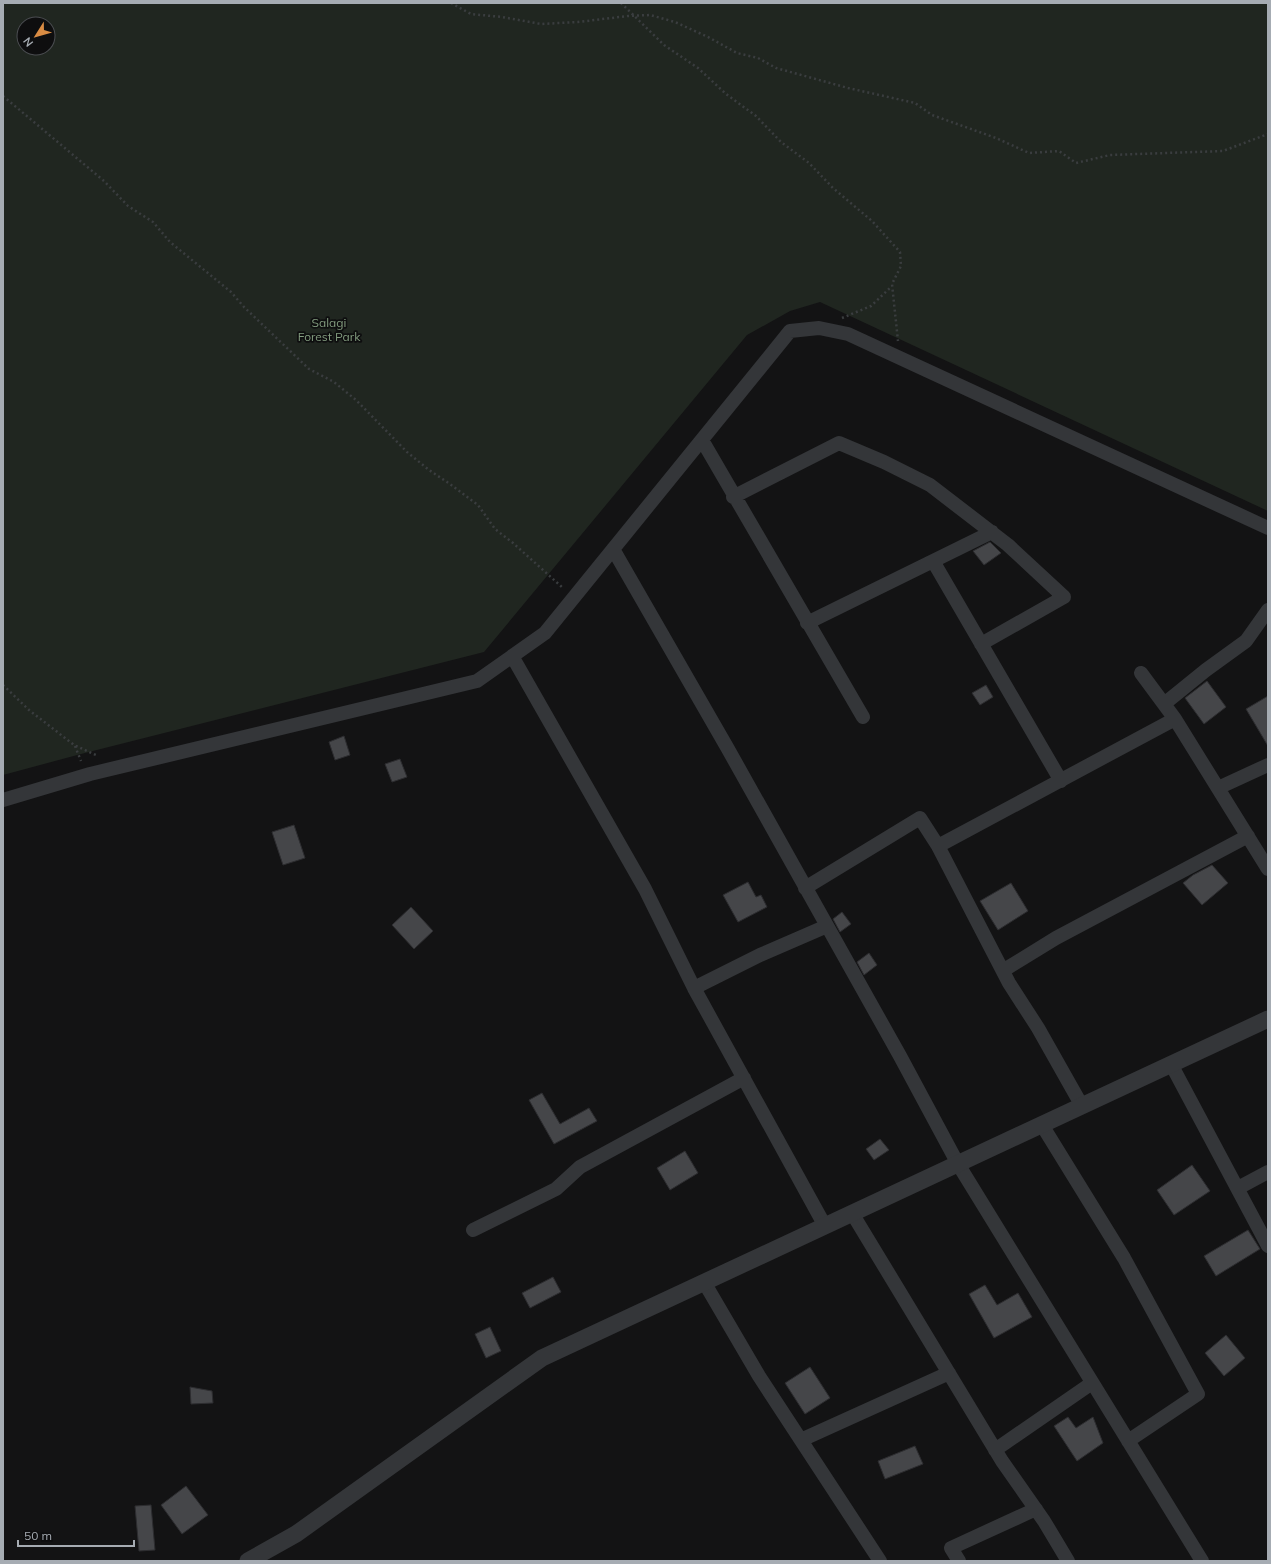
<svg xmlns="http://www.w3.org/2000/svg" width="1271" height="1564" viewBox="0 0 1271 1564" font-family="Mulish,sans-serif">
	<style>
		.green { fill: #202620; fill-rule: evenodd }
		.building { fill: #454649; stroke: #2d2d30 }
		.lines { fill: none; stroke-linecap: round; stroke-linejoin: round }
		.path { stroke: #3a3d3f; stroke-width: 2.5; stroke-dasharray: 2 3; stroke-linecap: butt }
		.minor { stroke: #343639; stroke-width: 14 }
		.tertiary { stroke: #343639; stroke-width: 17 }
		.labels { text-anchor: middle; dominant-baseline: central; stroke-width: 3.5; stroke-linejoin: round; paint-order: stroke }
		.park-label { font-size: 12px; fill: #839c7f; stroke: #0e0e0f }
	</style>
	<rect width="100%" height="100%" fill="#131314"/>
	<path class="green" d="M3,3H1268V511L820,302L790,311L747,335L484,652L81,754L3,775ZM24,24H48V48H24Z"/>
	<path class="building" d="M990,542L1001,553L984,565L973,551Z
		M1207,681L1226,707L1204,724L1185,698Z
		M986,685L993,697L980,705L972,693Z
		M1268,696V746L1246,709Z
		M344,736L350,755L335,760L329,742Z
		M400,759L407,777L392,782L385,764Z
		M294,825L305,858L283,865L272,832Z
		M1212,865L1228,883L1202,905L1183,883L1193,875Z
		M748,882L756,897L761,895L767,907L738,922L723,895Z
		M1011,883L1028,911L998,930L980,901Z
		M411,907L433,931L414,949L392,925Z
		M842,912L851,924L840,932L833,919Z
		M869,953L877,965L864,975L857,962Z
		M542,1093L560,1124L589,1108L597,1121L554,1144L529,1100Z
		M880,1139L889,1150L874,1160L866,1149Z
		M685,1151L698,1173L670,1190L657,1168Z
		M1192,1165L1210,1191L1174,1215L1157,1190Z
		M1248,1230L1260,1249L1216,1276L1204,1256Z
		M553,1277L561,1292L530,1308L522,1293Z
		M985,1285L997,1305L1018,1293L1032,1317L994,1338L969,1294Z
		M490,1327L501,1351L486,1358L475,1334Z
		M1226,1335L1245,1358L1224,1376L1205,1353Z
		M810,1367L830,1398L805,1414L785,1383Z
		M190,1387L212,1391L213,1403L191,1404Z
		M1068,1417L1076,1428L1093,1417L1103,1443L1077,1461L1054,1426Z
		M915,1446L923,1464L885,1479L878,1461Z
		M186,1486L208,1515L182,1534L161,1505Z
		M151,1505L155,1550L139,1551L135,1506Z"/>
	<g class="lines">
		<path class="path" d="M451,3L471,14L502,17L541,24L578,22L628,16L650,15L675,22L708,37L737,53L758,58L776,68L848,88L915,103L932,115L996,138L1029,153L1059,151L1076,163L1110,155L1223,151L1268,134
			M621,3L664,45L698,68L726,94L756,116L781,142L809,163L833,188L872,221L900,252L901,266L892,284L898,341
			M3,96L104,181L128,206L153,222L170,242L231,292L244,307L309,369L334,382L356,400L407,452L429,470L450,484L478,505L495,529L513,543L563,588
			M842,318L871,306L891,287
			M3,685L29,710L74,745L98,756
			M75,746L81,761"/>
		<path class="minor" d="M702,440L863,717
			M733,497L839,443L884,462L930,485L1008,545L1064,597L981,644
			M613,549L728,749L900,1056L958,1164L1202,1561
			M933,561L1061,781
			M807,623L992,532
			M512,656L645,889L694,988L825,1226
			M1141,673L1175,719L1268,869
			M1164,704L1206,670L1246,641L1268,610
			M1218,788L1268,765
			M3,800L90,774L477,681L545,633L790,331L819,328L848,334L1268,528
			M938,846L1175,719
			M805,888L920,818L938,846L1009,983L1038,1028L1082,1106
			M1004,970L1056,938L1248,836
			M694,988L760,955L827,926
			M1171,1064L1268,1246
			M1042,1125L1124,1258L1198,1394L1128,1441
			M1238,1188L1268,1172
			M852,1213L1002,1461L1044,1521L1068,1561
			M473,1230L556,1189L580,1167L744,1078
			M704,1282L759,1376L880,1561
			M801,1440L949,1373
			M995,1450L1092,1383
			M959,1561L951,1548L1036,1509"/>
		<path class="tertiary" d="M248,1561L296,1534L542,1358L1268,1019"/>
	</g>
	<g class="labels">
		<g class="park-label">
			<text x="329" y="322">Salagi<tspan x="329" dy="14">Forest Park</tspan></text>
		</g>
	</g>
	<rect width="1271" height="1564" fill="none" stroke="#a6acb3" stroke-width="8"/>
	<g transform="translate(36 36) rotate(233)"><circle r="19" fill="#0e0e0f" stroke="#4b4d51"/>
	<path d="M0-3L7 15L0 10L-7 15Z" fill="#da8c44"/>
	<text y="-6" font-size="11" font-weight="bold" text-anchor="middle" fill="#a6acb3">N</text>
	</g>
	<path d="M18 1540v6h116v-6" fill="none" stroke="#a6acb3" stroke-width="2"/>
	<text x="24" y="1540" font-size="12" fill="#a6acb3" stroke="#0e0e0f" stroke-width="3" paint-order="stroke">50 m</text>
</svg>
